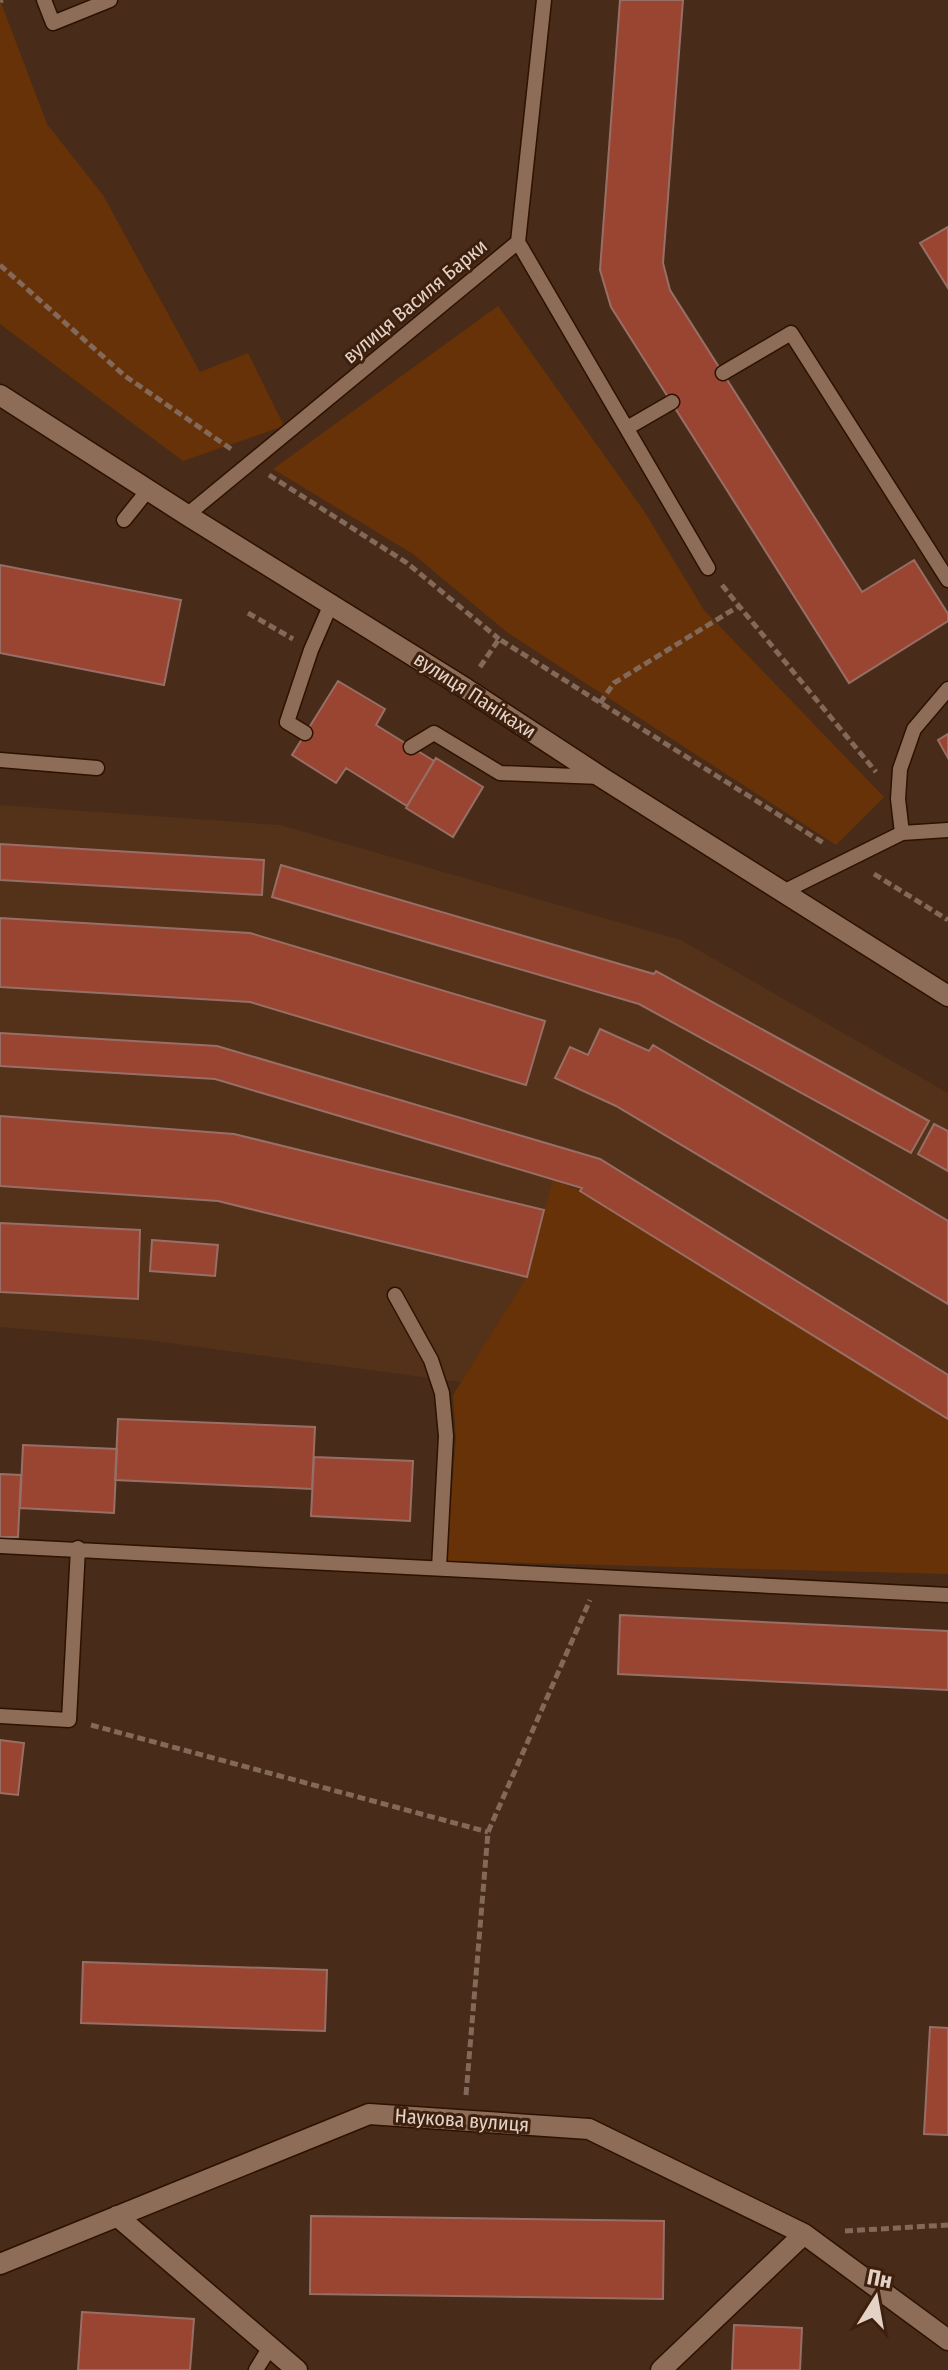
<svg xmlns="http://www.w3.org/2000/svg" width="948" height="2370" viewBox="0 0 948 2370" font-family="'Fira Sans Condensed',sans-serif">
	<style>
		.built { fill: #543119 }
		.green { fill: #673208 }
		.building { fill: #9a4432; stroke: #976f66; stroke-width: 2 }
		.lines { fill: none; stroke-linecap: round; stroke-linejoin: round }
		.service-casing { stroke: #2d1201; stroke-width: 17 }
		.minor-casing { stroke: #2d1201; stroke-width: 23 }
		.tertiary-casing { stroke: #2d1201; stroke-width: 23 }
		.path { stroke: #826959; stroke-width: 5; stroke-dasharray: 8 4; stroke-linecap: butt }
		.service { stroke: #8e6d58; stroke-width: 14 }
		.minor { stroke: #8e6d58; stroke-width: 20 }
		.tertiary { stroke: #8e6d58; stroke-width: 20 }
		.labels { text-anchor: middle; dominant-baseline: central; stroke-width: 6; stroke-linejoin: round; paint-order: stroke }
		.street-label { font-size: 20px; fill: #e5d2c7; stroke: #3d210e }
	</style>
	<rect width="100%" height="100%" fill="#482b18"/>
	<path class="built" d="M0,805L280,825L681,940L948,1093V1414L526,1391L147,1340L0,1327Z"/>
	<path class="green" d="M0,0L47,124L103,195L200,372L248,353L284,426L183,461L0,324Z
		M498,306L644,511L704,610L884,797L836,845L508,633L413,554L273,469Z
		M553,1179L580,1191L948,1419V1574L446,1561L456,1439L453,1395L527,1277Z"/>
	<path class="building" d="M620,0H683L663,263L670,290L862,592L914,560L948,614V621L849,683L611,307L600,270Z
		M948,227V288L920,243Z
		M0,565L181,600L164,685L0,653Z
		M338,681L385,709L376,725L434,761L407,806L346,768L336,783L292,755Z
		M948,734V758L938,740Z
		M436,758L483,787L453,837L406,808Z
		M0,844L264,860L262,895L0,880Z
		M281,865L654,974L656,971L929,1121L911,1153L639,1004L272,897Z
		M0,918L250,933L545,1021L526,1085L250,1002L0,987Z
		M600,1029L649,1051L653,1045L948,1221V1304L616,1106L555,1078L570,1047L588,1055Z
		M0,1033L217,1046L600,1159L948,1375V1419L580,1191L582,1188L215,1079L0,1066Z
		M0,1116L234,1134L544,1210L527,1277L218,1201L0,1186Z
		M934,1124L948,1131V1171L918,1154Z
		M0,1223L140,1230L138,1299L0,1292Z
		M152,1240L218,1245L215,1276L150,1271Z
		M118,1419L315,1427L312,1489L115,1480Z
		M23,1445L117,1449L114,1513L20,1508Z
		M314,1457L413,1461L410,1521L311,1516Z
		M0,1474L21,1475L18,1537H0Z
		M620,1615L948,1631V1690L618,1674Z
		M0,1740L24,1743L18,1795L0,1793Z
		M83,1962L327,1970L325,2031L81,2023Z
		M930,2027L948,2028V2135L924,2134Z
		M311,2216L664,2221L663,2299L310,2294Z
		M82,2312L194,2319L190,2370H78Z
		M734,2325L802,2328L800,2370H732Z"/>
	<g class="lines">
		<defs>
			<path id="service" d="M44,0L53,23L110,0
				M518,242L708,568
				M723,373L791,333L948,580
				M627,428L672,402
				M187,515L518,242L544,0
				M124,520L148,490
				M305,733L287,722L311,650L331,604
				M411,747L434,733L500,773L600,777
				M0,760L97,768
				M902,833L898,799L900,769L914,729L948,689
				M783,892L902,833L948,830
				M395,1295L431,1360L442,1393L446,1436L439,1568
				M0,1546L948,1595
				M0,1716L69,1720L78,1548
				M256,2370L270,2347"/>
			<path id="minor" d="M117,2216L297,2370
				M0,2264L369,2114L589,2129L804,2234L948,2340
				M661,2370L804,2234"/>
			<path id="tertiary" d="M0,395L187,515L465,688L601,777L948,996"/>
		</defs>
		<use href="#service" class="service-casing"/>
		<use href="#minor" class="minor-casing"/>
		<use href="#tertiary" class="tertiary-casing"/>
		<path class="path" d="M0,1L3,0
			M0,265L125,376L231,449
			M269,475L407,563L499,639
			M722,585L739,606
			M248,613L293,639
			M480,667L499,639L825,844
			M600,703L614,683L739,606L876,772
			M874,874L948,920
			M91,1725L488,1832
			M466,2095L488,1832L590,1600
			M845,2231L948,2225"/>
		<use href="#service" class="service"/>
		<use href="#minor" class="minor"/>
		<use href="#tertiary" class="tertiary"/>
	</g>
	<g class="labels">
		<g class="street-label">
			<text transform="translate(415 301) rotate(-40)">вулиця Василя Барки</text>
			<text transform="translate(475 695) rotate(33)">вулиця Панікахи</text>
			<text transform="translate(462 2120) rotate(4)">Наукова вулиця</text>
		</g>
	</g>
	<g transform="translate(876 2298) rotate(11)" stroke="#3d210e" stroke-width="6" paint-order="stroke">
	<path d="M0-6L14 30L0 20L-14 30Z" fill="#e5d2c7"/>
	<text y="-12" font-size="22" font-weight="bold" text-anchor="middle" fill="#e5d2c7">Пн</text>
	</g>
</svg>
